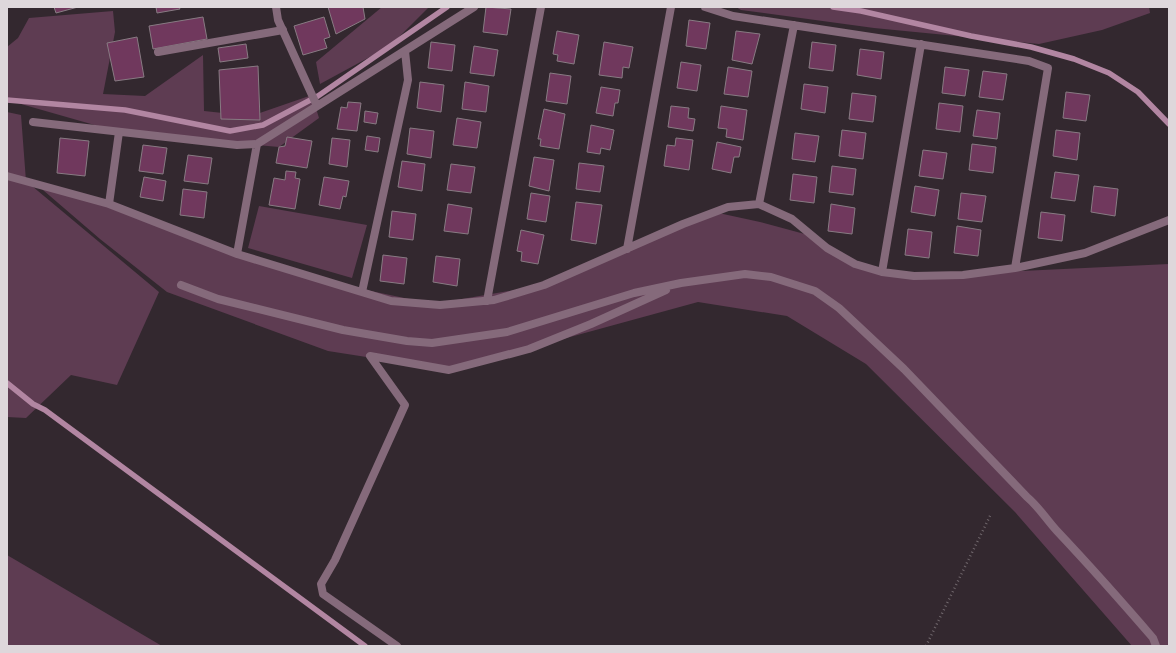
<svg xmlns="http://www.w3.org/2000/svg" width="1176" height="653" viewBox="0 0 1176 653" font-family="'Space Grotesk',sans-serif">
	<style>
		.green { fill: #5e3c52 }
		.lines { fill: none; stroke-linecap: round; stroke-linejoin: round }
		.stream { stroke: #b286a2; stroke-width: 5.5 }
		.building { fill: #70385d; stroke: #887b83 }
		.path { stroke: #70676c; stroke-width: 2.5; stroke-dasharray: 1 3; stroke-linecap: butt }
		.service { stroke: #856a7b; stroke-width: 8 }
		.minor { stroke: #856a7b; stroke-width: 8 }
	</style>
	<rect width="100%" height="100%" fill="#33282f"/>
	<path class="green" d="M382,7H429L390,46L320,84L316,62Z
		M736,7H1149L1150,13L1102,30L1039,44L874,28L741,10Z
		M113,11L115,32L103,94L145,96L203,55L204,111L251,116L312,95L319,118L279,147L119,132L7,100V47L18,38L29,18Z
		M7,112L21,115L26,181L159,292L117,385L71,375L26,418L7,417Z
		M36,184L137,215L328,282L433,304L544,285L714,212L760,222L812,236L855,264L914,276L1169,264V646H1132L1015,512L866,364L787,316L698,302L449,370L328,351L167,292L100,239Z
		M259,206L367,225L352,278L248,248Z
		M7,555L162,646H7Z"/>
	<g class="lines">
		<path class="stream" d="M833,7L861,11L971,36L1031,47L1074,59L1109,73L1138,92L1169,124
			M7,100L125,110L230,131L263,125L318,96L447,7
			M7,383L33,404L45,410L365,646"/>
	</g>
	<path class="building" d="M54,7H78L56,13Z
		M156,7H179L180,9L157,13Z
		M328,7H363L365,19L336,34Z
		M486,7L511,9L507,35L483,32Z
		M203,17L207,39L153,49L149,26Z
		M324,17L330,37L324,39L327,48L303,55L294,26Z
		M689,20L710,23L706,49L686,46Z
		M557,31L579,35L574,64L557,61L558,55L553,54Z
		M736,31L760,34L752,64L732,60Z
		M137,37L144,77L115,81L107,43Z
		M431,42L455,45L452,71L428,68Z
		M604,42L633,47L629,68L623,67L622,78L599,75Z
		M812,42L836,45L833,71L809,68Z
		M246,44L248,58L220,62L218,48Z
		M474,46L498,50L494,76L470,73Z
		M860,49L884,52L881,79L857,75Z
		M681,62L701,65L697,91L677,88Z
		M258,66L260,120L221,119L219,70Z
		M728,67L752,71L748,97L724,94Z
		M945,67L969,70L965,96L942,93Z
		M983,71L1007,74L1003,100L979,97Z
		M550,73L571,76L567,104L546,101Z
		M420,82L444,85L441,112L417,108Z
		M465,82L489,86L486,112L462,109Z
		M804,84L828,87L825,113L801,109Z
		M601,87L620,90L618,103H615L613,116L596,113Z
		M1066,92L1090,95L1086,121L1063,118Z
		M852,93L876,96L873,122L849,119Z
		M348,102L361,103L357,131L337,129L341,107L347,108Z
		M939,103L963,106L960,132L936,129Z
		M671,106L689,108L688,118L695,119L693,131L668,127Z
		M721,106L747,110L743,140L726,137L727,129L718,128Z
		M544,109L565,114L559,149L540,146L541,139H538Z
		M977,110L1000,113L997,139L973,136Z
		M365,111L378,113L376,124L364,122Z
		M457,118L481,122L477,148L453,145Z
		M591,125L614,130L610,150L601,148L600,154L587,152Z
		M410,128L434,131L431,158L407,154Z
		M842,130L866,133L863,159L839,156Z
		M1056,130L1080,133L1077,160L1053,156Z
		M795,133L819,136L815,162L792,159Z
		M367,136L380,138L378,152L365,150Z
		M287,137L312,141L307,168L276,163L279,147L285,146Z
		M60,138L89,141L85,176L57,173Z
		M332,138L350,140L347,167L329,164Z
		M676,138L693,140L689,170L664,166L667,145L675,146Z
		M717,142L741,147L739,157H734L731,173L712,169Z
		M972,144L996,147L993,173L969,170Z
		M143,145L167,148L163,174L139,171Z
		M923,150L947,153L943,179L919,176Z
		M188,155L212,158L208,184L184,181Z
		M534,157L554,160L549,191L529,186Z
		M402,161L425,164L422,191L398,187Z
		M579,163L604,166L600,192L576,189Z
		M451,164L475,167L471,193L447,190Z
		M832,166L856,169L853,195L829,192Z
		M286,171L296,172L295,178L300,179L295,209L269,205L274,178L285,180Z
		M1055,172L1079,175L1075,201L1051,198Z
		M793,174L817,177L814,203L790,200Z
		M144,177L166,181L163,201L140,197Z
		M324,177L349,181L346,197L343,196L340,209L319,205Z
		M915,186L939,190L935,216L911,212Z
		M1094,186L1118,189L1115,216L1091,212Z
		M183,189L207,192L204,218L180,215Z
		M531,193L550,196L546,222L527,219Z
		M961,193L986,196L982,222L958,219Z
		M576,202L602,205L596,244L571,240Z
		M448,204L472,208L468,234L444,231Z
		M831,204L855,208L852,234L828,231Z
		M392,211L416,214L413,240L389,237Z
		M1041,212L1065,215L1062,241L1038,238Z
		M957,226L981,230L978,256L954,253Z
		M908,229L932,232L929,258L905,255Z
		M521,230L544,235L538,264L521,261L522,252L517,251Z
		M383,255L407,258L404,284L380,281Z
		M436,256L460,259L457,286L433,282Z"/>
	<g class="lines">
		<path class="path" d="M926,646L991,514"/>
		<path class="service" d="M158,52L283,30"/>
		<path class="minor" d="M276,7L278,20L317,106
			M705,7L733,16L1029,61L1048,68L1015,268
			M33,122L237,145L257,144L474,7
			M7,176L109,204L237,254L391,301L440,305L494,300L544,285L683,224L728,207L759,204L792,219L827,248L855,264L882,272L914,276L963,275L1015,268L1085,253L1169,220
			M109,204L119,132
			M759,204L794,25
			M627,249L671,7
			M237,254L257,144
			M882,272L921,44
			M181,285L218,299L343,330L407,341L432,343L507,332L634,293L681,283L745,274L771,277L815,291L839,308L904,369L1027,497C1039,507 1046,519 1057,531C1090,566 1122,602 1153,638L1156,646
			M362,292L408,80L405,51
			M487,301L541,7
			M397,646L323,594L321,584L335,560L405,405L370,356L449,370L529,349L591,324L666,290"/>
	</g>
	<rect width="1176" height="653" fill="none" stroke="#ded7db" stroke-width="16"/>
</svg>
